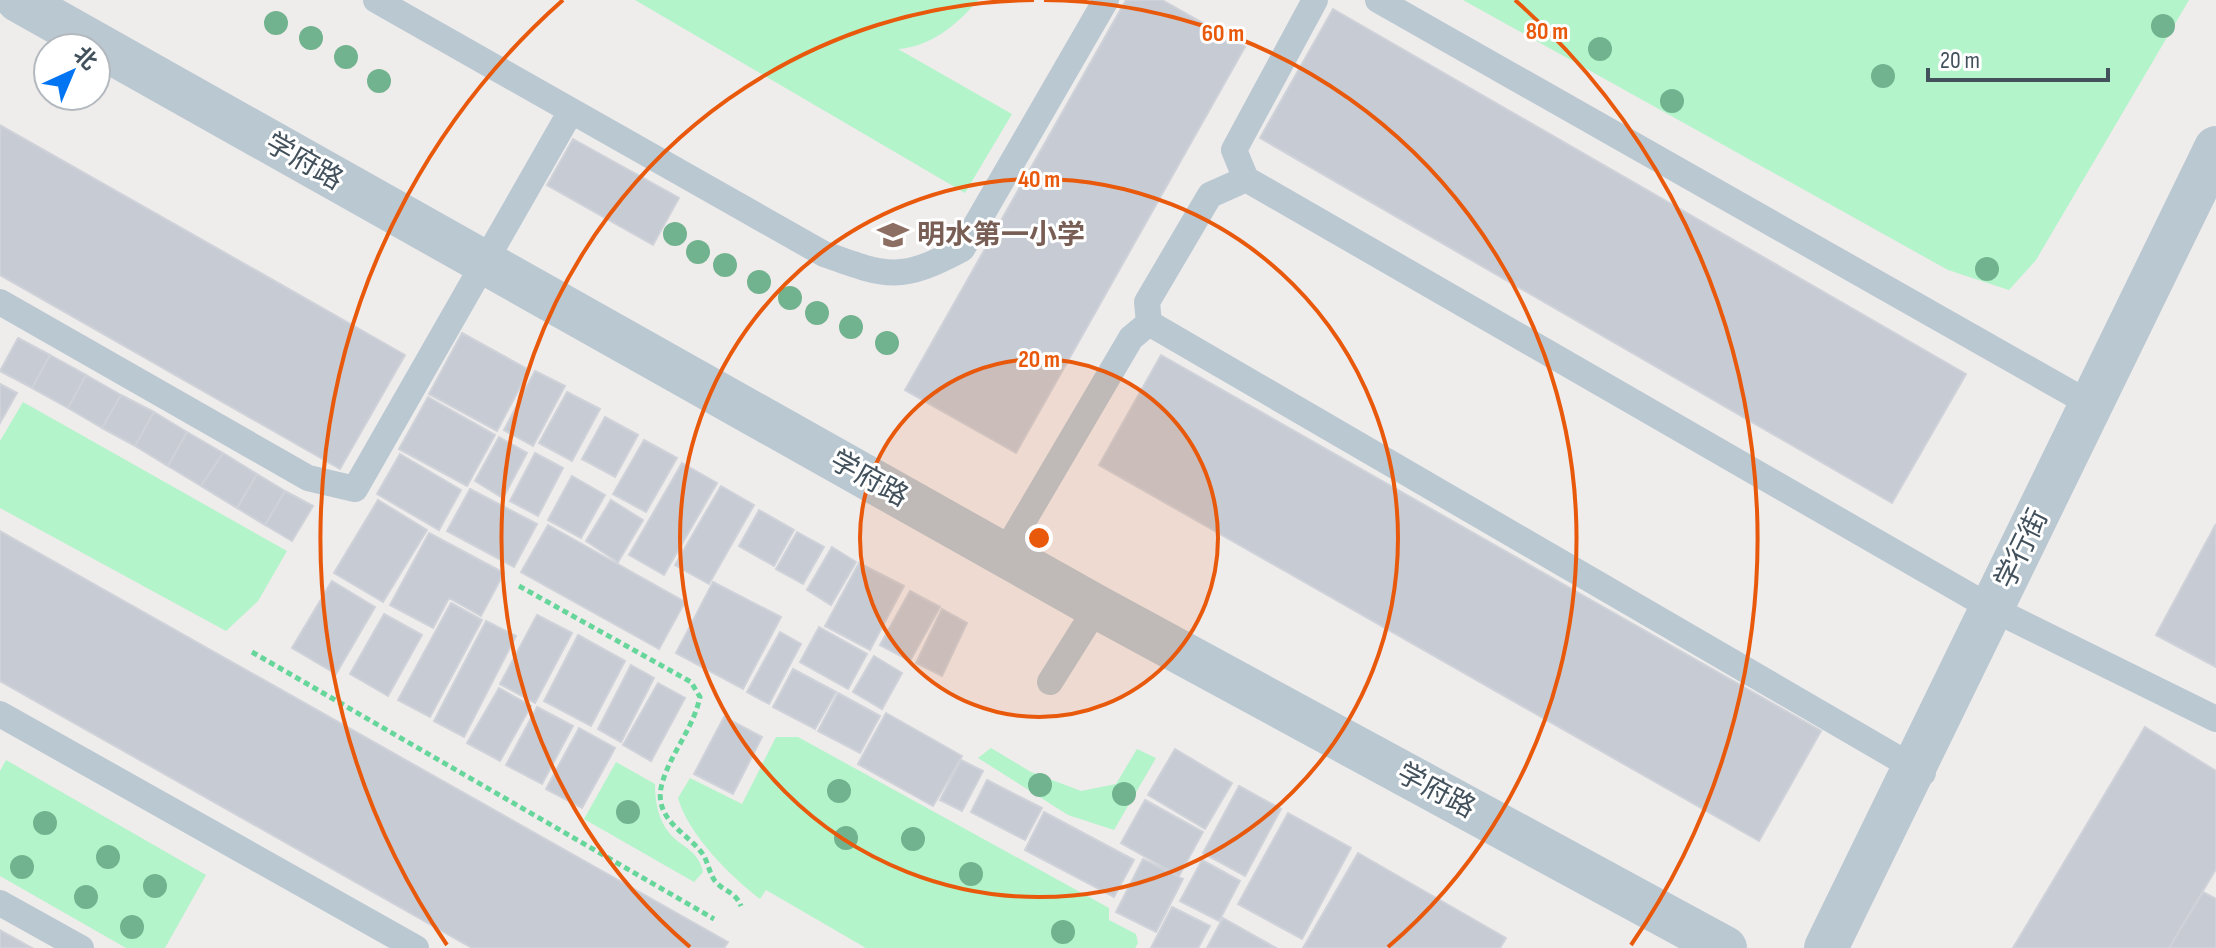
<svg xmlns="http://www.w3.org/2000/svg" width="2216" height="948" viewBox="0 0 2216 948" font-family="'Sofia Sans Condensed','Noto Sans SC',sans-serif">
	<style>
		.green { fill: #b3f4ca }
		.building { fill: #c7cbd3; stroke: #cfd2d9; stroke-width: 2 }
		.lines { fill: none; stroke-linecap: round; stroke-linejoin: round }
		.path { stroke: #67d69b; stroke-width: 5; stroke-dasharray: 6 4; stroke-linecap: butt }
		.service { stroke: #bac8d1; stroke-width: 26 }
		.minor { stroke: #bac8d1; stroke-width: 44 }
		.tertiary { stroke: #bac8d1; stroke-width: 44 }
		.tree { fill: #72b38f }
		.ring { fill: none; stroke: #e8590c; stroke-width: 4 }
		.labels { text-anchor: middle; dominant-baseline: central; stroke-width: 6; stroke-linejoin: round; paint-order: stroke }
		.street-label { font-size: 28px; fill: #42515c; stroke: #fff }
		.education-label { font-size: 28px; font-weight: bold; fill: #785e54; stroke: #fff; text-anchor: start }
		.centre { fill: #e8590c; stroke: #fff; stroke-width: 4 }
		.ring-label { font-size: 24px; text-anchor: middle; font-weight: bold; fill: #e8590c; stroke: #fff; stroke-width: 6; stroke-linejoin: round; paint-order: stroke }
	</style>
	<rect width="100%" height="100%" fill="#efecec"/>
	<path class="green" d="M635,0H978C957,25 930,47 898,49L1012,114L965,193Z
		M1463,0H2189L2036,260L2009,290L1948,270Z
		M23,402L287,551L258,601L226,631L0,508V441Z
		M776,737H798L1109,908V920L1136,934L1138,943L1135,948H866L766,890L760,899C730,876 688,834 678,798L690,778L742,804Z
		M991,748L1031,772L1081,791L1116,784L1137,749L1156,758L1114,830L1068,815L978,758Z
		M6,760L206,875L165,948H126L0,876V771Z
		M616,762L655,784C655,801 658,820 670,834C684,849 698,850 703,872L694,882L584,819Z"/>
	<path class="building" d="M1126,0H1162L1245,47L1016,453L905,390Z
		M1333,9L1966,374L1892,503L1260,138Z
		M0,125L405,355L340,469L0,275Z
		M573,139L679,198L653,245L547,185Z
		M462,333L529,370L497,431L429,394Z
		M18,338L50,355L32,388L0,371Z
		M50,355L86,375L68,408L32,388Z
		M1161,355L1821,731L1759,841L1099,465Z
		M535,371L565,386L533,446L504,430Z
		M86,375L121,395L102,428L68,408Z
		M0,384L17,393L0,423Z
		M567,392L600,409L572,461L539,443Z
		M121,395L154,412L135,446L102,428Z
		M428,397L495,435L467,486L399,449Z
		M154,412L187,432L168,466L135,446Z
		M605,417L638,435L615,477L582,459Z
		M187,432L223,453L201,486L168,466Z
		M499,437L527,453L503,498L475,481Z
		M644,440L677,458L646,512L613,494Z
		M223,453L257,474L237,508L201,486Z
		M535,453L563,468L538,516L510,501Z
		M400,454L461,490L439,530L377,494Z
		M682,463L717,483L664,575L629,555Z
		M257,474L285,491L265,525L237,508Z
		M572,476L605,495L581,538L548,520Z
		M721,486L754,505L709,584L675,565Z
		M470,489L537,524L514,567L447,531Z
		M285,491L313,506L292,541L265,525Z
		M378,500L427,530L383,602L334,573Z
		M611,500L643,520L618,562L586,541Z
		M759,510L794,530L774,566L739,546Z
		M2216,524V667L2156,635Z
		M548,525L685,602L659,649L521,572Z
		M0,531L728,942L724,948H472L0,681Z
		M797,532L824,547L803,584L776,569Z
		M429,533L504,573L481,616L449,598L433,628L390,605Z
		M832,547L856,562L831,605L807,590Z
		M859,563L904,586L870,650L825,626Z
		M332,581L375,607L336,674L292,648Z
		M713,582L781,617L743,689L676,653Z
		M910,591L940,607L910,661L880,645Z
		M451,603L482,620L430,717L398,700Z
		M942,609L967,623L942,676L916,663Z
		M384,614L422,635L388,696L350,674Z
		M537,615L572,633L535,703L500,684Z
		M486,621L516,636L464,737L434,721Z
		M819,627L867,654L848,689L800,662Z
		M780,632L801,644L769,704L747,692Z
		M578,635L625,661L591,726L544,701Z
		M874,656L902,673L882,709L853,692Z
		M631,665L654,678L621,742L598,729Z
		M793,669L836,692L815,729L773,707Z
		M658,683L685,698L651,761L623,745Z
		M499,688L531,706L500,761L467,743Z
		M838,693L880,716L860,753L818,731Z
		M537,707L573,726L542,784L506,765Z
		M886,713L962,756L933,806L858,764Z
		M724,717L762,737L733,794L694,774Z
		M2145,727L2216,771V869L2169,948H2013Z
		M579,728L615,748L582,808L546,789Z
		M1175,749L1232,783L1205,829L1148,795Z
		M961,760L983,771L962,811L940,800Z
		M987,780L1042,808L1025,840L971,812Z
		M1239,786L1281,809L1245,876L1203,853Z
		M1145,800L1203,832L1179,876L1121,843Z
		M1044,812L1134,860L1114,897L1025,850Z
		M1288,813L1351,848L1302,939L1238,904Z
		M1358,853L1506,938L1500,948H1303Z
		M1143,859L1183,879L1156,932L1116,912Z
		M1202,860L1240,881L1219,921L1180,901Z
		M2203,892L2216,899V948H2169Z
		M1172,907L1210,926L1198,948H1151Z
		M1223,918L1276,948H1207Z
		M0,930L32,948H0Z"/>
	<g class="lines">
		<path class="path" d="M519,586L691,682L700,697C693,730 667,758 661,788C655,820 687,833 702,853C708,861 709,873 715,881C724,892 735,891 741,906
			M252,652L714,919"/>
		<path class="service" d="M376,0L824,254C888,277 900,282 962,249L1106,0
			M1315,0L1234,150L1246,179L1993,609L2216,719
			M1378,0L2092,405
			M0,302L308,478L355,489L571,111
			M1149,323L1147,302L1210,195L1246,179
			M1004,554L1131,338L1149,323L1923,773
			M1050,682L1097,607
			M0,714L416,948
			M0,903L81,948"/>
		<path class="minor" d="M1826,948L2216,148"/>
		<path class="tertiary" d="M18,0L1097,607L1725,948"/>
	</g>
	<g class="tree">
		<circle cx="276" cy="23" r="12"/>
		<circle cx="2163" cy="26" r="12"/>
		<circle cx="311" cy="38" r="12"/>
		<circle cx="1600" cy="49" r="12"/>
		<circle cx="346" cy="57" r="12"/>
		<circle cx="1883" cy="76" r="12"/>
		<circle cx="379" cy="81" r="12"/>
		<circle cx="1672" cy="101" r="12"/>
		<circle cx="675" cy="234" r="12"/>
		<circle cx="698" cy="252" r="12"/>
		<circle cx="725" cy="265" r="12"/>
		<circle cx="1987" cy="269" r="12"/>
		<circle cx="759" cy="282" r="12"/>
		<circle cx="790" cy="298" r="12"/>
		<circle cx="817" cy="313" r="12"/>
		<circle cx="851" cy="327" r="12"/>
		<circle cx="887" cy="343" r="12"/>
		<circle cx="1040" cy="785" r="12"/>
		<circle cx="839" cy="791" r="12"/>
		<circle cx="1124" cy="794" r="12"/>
		<circle cx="628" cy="812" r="12"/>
		<circle cx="45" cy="823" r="12"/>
		<circle cx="846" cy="838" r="12"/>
		<circle cx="913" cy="839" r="12"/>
		<circle cx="108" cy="857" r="12"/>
		<circle cx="22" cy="867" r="12"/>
		<circle cx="971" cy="874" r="12"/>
		<circle cx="155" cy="886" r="12"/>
		<circle cx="86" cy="897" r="12"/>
		<circle cx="132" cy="927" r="12"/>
		<circle cx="1063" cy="932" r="12"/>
	</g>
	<circle cx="1039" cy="538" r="179" fill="#e8590c" fill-opacity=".12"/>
	<g class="ring">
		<circle cx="1039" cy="538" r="179"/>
		<circle cx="1039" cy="538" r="359"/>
		<path d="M690 947A538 538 0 0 1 1034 0M1044 0A538 538 0 0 1 1388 947"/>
		<path d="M447 945A718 718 0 0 1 563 0M1515 0A718 718 0 0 1 1631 945"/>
	</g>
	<defs>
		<symbol id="school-bare" viewBox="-9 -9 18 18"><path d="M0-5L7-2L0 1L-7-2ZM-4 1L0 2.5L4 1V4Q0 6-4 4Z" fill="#8d6e63" stroke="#fff" stroke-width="2.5" paint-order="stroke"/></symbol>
	</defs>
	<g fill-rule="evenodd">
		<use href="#school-bare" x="871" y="213" width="44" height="44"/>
	</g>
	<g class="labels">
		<g class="street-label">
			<text transform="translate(304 162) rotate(30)">学府路</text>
			<text transform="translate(869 479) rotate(29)">学府路</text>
			<text transform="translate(2022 549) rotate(-64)">学行街</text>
			<text transform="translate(1436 791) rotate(28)">学府路</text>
		</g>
		<g class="education-label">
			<text x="917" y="235">明水第一小学</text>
		</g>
	</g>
	<circle cx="1039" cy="538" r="12" class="centre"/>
	<g class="ring-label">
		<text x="1547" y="39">80 m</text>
		<text x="1223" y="41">60 m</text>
		<text x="1039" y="187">40 m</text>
		<text x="1039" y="367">20 m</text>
	</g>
	<g transform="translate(72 72) rotate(44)"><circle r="38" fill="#ffffff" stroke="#b3b9be" stroke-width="2"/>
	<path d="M0-6L14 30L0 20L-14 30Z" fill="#0374f2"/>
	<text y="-12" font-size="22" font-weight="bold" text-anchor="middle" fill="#42515c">北</text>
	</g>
	<path d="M1928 68v12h180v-12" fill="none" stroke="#42515c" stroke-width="4"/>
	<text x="1940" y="68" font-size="24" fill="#42515c" stroke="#ffffff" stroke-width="6" paint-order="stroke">20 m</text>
</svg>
